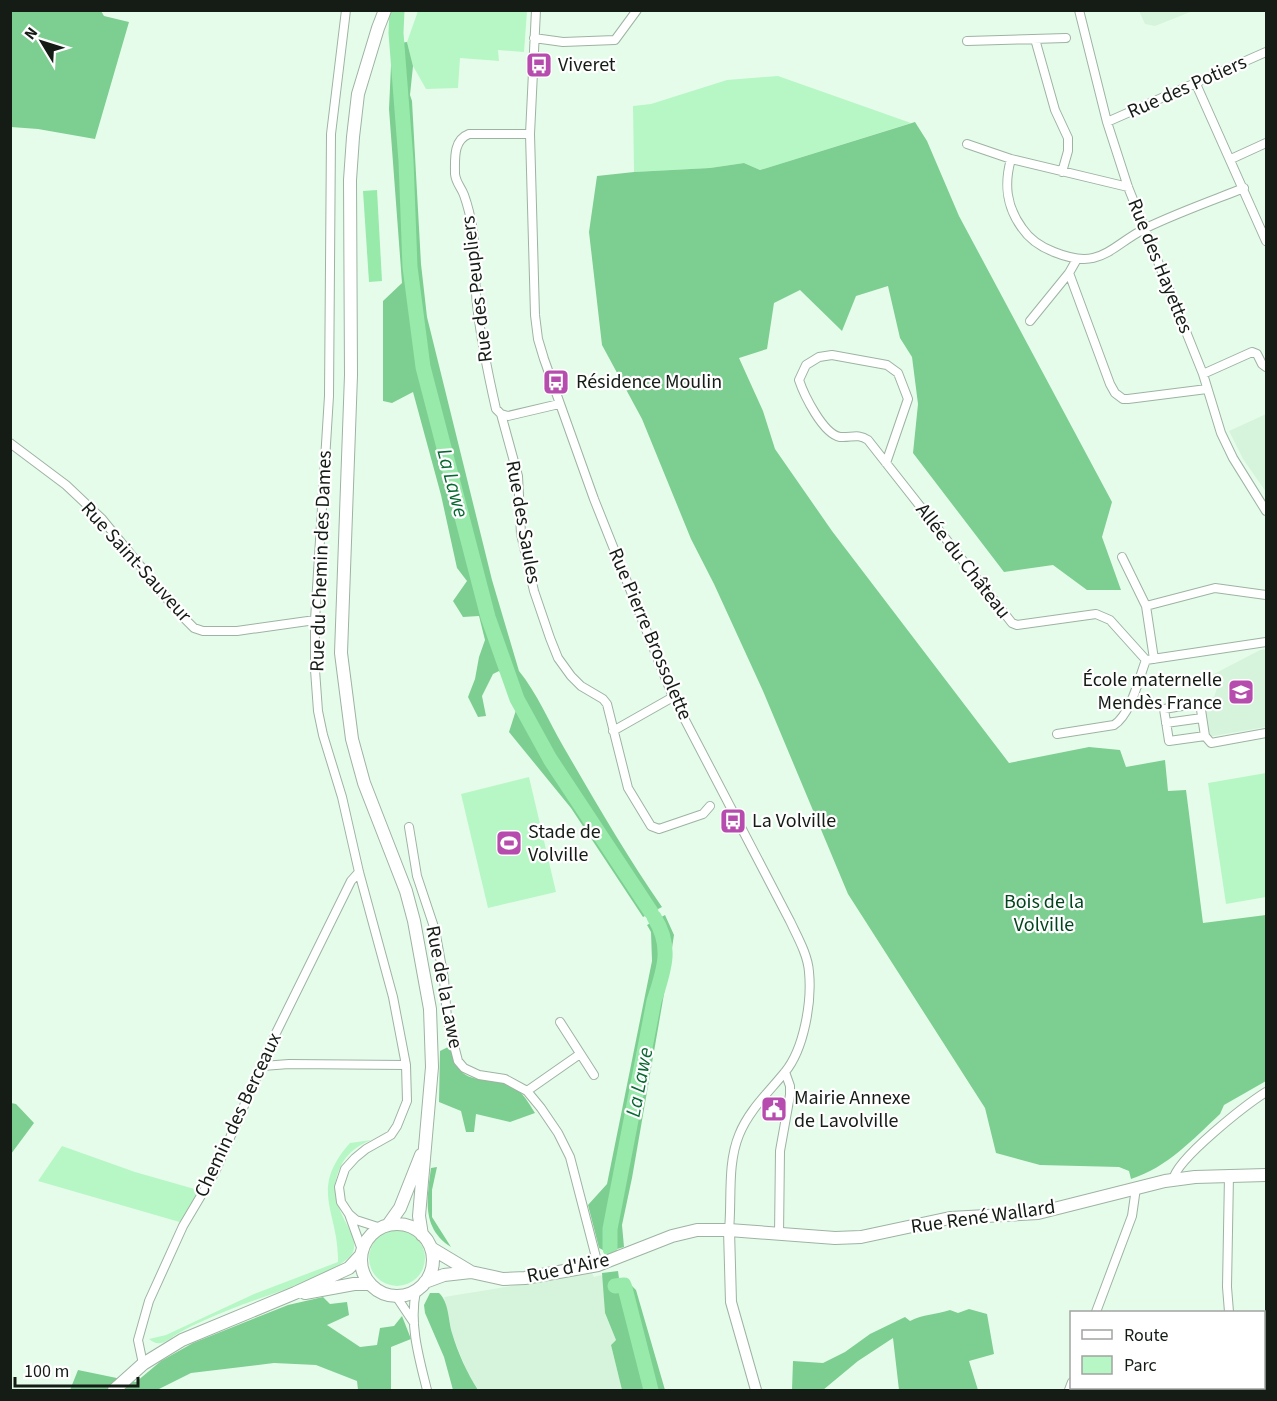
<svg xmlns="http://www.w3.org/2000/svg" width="1277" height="1401" viewBox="0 0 1277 1401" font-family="'Source Sans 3',sans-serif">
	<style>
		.built { fill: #d6f4dc }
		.green { fill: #b7f7c5 }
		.forest { fill: #7dce91 }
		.water { fill: #98eaab }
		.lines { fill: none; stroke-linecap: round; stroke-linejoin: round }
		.river { stroke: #98eaab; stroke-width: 15 }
		.minor-casing { stroke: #9eb3a2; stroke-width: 10 }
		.tertiary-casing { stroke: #9eb3a2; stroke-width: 12 }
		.secondary-casing { stroke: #9eb3a2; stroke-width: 14 }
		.minor { stroke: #fff; stroke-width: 8 }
		.tertiary { stroke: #fff; stroke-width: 10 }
		.secondary { stroke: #fff; stroke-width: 12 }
		.labels { text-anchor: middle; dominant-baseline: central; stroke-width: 4.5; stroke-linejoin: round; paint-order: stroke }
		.poi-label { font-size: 20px; fill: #141c15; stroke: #fff; text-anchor: start }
		.street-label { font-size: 20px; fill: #141c15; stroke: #fff }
		.park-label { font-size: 20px; fill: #02441d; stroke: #fff }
		.water-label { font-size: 21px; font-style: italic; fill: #076831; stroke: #fff }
	</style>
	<rect width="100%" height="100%" fill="#e6fcea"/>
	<path class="built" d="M1139,11H1193L1155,26L1145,24Z
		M1266,414V492L1243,459L1229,431Z
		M1266,649V727L1208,737L1204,699L1214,697L1217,688L1210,676L1260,650Z
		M592,1273L594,1277L601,1275L603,1277L605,1314L616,1340L611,1345L622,1390H478L467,1372L452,1334L444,1297Z"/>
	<path class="green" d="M418,11H527L524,52L498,50L499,61L460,58L458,88L426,89L413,66L407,42Z
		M778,76L911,123L760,170L744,163L710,168L634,172L633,106L651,104L727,80Z
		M1266,773V897L1226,904L1208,783Z
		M529,777L556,892L488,908L461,794Z
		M371,1140C359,1145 350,1151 343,1162C318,1205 362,1230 353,1252C344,1272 262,1297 239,1306C218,1314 196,1323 177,1334C172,1337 167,1342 161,1343C156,1344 153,1342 149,1339L166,1335L254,1294L338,1262C339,1211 308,1190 350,1143Z
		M62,1146L135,1172L198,1190L183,1223L38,1181Z
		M369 1258a28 28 0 1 1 56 0a28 28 0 1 1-56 0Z"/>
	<path class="forest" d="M10,11H101L104,16L129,22L95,139L38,129L11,127Z
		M407,42L413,66L410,95L412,101L421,264L427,317L492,580L519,671C537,693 549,722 563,746C595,801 626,855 662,907L643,917L571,808L509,732L517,707L507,680L499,671L493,674L482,696L486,716L478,717L468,697L475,679L479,657L485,640L479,616L463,617L453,601L467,581L457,568L441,495L413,392L392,403L383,401V301L402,283L389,109L392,44Z
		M915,122L927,141L959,216L1112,502L1102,537L1121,590H1087L1053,565L1004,572L913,453L918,404L912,357L900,338L888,286L856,296L842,331L800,290L774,303L767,349L739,358L763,411L775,449L832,531L1009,763L1089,747L1120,750L1126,767L1165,760L1168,791L1186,790L1203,923L1266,915V1081L1224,1105L1220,1114C1192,1140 1168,1167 1131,1179L1129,1171L1119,1167L1040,1165L996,1153L985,1108L848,894L763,691L714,584L691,539L642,419L602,345L589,232L597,176L634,172L710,168L744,163L760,170Z
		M665,915L674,935L672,948L632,1178L622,1225L624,1247L607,1252L599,1248L588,1205L607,1184L652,961L651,932L647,925Z
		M450,1046C453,1053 455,1062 459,1068C469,1085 495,1076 511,1085C523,1092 528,1102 535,1113L510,1122L476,1114L474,1132H466L461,1111L439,1102L440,1051Z
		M11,1103L16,1104L34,1123L11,1154Z
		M437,1167L432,1190V1217L451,1247C421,1228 427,1198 431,1168Z
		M618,1271L620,1286L630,1284L636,1290L665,1390H622L611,1345L616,1340L605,1313L602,1273Z
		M430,1293H439C449,1302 448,1320 452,1333C458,1353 467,1373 478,1390H453L444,1357L425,1313L424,1305Z
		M323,1297L330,1304L347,1302L349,1315L327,1325L360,1347L377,1345L380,1328L394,1326L402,1316L411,1339L391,1347V1390H358L357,1381L316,1365L274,1363L191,1373L157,1390H70L78,1370L136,1382L161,1361L193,1343L288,1305Z
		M969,1309L987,1314L994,1354L969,1361L978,1390H899L893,1338L858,1361L823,1390H792L793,1361L823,1363L845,1352L870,1334L905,1317L910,1321C923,1314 936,1315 950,1310L958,1313Z"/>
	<path class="water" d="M377,190L382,281L369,282L363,191Z"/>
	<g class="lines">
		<path class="river" d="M397,10L396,33L406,161L410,267L423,367L488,617L517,699L550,759L651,912
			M610,1249V1229L654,1001C664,970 673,947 654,917
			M615,1286L624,1285L625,1288L651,1390"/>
		<defs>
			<path id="minor" d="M346,10L331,134L329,396L315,620V670L318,711L323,735L342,797L359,872L393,997L406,1065L407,1101L397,1126L391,1135L366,1149L355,1158L345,1169L339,1187L341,1202L349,1214L356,1220L381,1228
				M536,10L530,134L535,315L538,339L544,359L594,499L673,697L790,921C797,936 808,955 809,972C812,1002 804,1049 785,1072C768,1093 749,1110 739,1135C727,1164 732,1200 729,1230
				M1079,10L1107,122L1128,187L1203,374L1221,433L1233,458L1266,511
				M534,38L563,42L615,40L637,10
				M1035,39L1055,110L1068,138V151L1062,172
				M967,41L1066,38
				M1196,84L1266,241
				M1107,122L1266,52
				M530,134H469C453,140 455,159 455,174C456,183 461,187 464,195C468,206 471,219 473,231C476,256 474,280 477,305C481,340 488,374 496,409L501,414L508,416L559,404
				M967,144L1011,159L1128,187
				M1011,159C1004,184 1006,206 1022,228C1030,240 1041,247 1054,252C1101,271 1109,247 1146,228C1177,213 1211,201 1244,188
				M1231,159L1266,143
				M1069,273L1110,384L1115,393L1123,399H1128L1207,389
				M1030,321L1069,273L1077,259
				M1203,374L1252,352L1257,354L1262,364L1266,367
				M501,414L518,476L521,534L534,591L550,638L558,658L571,676L581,686L603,699L607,704L628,788L651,826L659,829L703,814L710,806
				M10,443L66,485L102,519L177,611L194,628L203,631H237L315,620
				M886,463L908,399L898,373L887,365L832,355L819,357L806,365L799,380C804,395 823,434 840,437C851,438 858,433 868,440L1012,623L1017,625L1096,614L1110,620L1146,660L1266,642
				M1122,557L1146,606L1154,659
				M1146,606L1215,588L1266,595
				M1166,723L1202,718
				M613,731L673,697
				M1057,734L1114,725C1131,714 1139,678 1146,660
				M1205,736L1169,741L1164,709L1200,703L1205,736L1211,743L1266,733
				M409,827L417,876L435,930L444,979L447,1018L458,1061L464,1068L479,1075L505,1079L527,1091L541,1108L558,1133L570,1157L598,1265
				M560,1022L594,1075
				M263,1066L289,1064L406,1065
				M527,1091L580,1054
				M1229,1175L1227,1287L1229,1312
				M1173,1180C1176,1159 1247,1104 1266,1092
				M349,1214L362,1250
				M779,1235L780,1151L790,1095V1086L785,1072
				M416,1291C409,1324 419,1358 427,1390
				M396,1296L414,1323
				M1096,1312L1132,1216L1136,1188
				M143,1364L138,1340L149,1301L183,1226L215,1172L275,1035L351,881L359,872
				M1237,1388V1390
				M1069,1390L1072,1382"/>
			<path id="tertiary" d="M729,1230L731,1302L756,1390"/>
			<path id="secondary" d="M385,10L378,28L358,94L353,137L350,180L351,375L341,653L352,739L364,783L406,891L414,921L430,1009L432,1067L419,1216L422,1235
				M361 1260a36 36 0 1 1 72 0a36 36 0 1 1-72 0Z
				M388,1225L400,1208L421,1155
				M431,1248L471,1272L503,1279L525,1278L598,1265L672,1236L697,1230H729L835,1238L861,1237L950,1218L1038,1213L1165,1181L1195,1177L1266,1175
				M425,1282L444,1275L471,1272
				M305,1293L354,1284H370
				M114,1390L143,1364L182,1340L295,1293L349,1268L361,1255"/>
		</defs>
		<use href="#minor" class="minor-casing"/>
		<use href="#tertiary" class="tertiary-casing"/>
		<use href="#secondary" class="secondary-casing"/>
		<use href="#minor" class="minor"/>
		<use href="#tertiary" class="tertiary"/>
		<use href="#secondary" class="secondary"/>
	</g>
	<defs>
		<symbol id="bus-square" viewBox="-11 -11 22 22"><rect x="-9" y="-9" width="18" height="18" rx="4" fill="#b64cad" stroke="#fff"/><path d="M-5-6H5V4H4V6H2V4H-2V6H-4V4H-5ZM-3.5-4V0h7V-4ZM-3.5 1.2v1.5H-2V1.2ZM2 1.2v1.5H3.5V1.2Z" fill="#fff"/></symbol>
		<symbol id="school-square" viewBox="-11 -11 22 22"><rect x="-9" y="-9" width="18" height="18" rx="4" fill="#b64cad" stroke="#fff"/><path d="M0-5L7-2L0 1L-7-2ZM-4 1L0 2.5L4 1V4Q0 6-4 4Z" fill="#fff"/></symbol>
		<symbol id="stadium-square" viewBox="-11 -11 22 22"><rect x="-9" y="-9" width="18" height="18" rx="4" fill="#b64cad" stroke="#fff"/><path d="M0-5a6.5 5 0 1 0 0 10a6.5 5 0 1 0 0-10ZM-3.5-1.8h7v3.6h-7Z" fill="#fff"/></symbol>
		<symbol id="civic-square" viewBox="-11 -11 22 22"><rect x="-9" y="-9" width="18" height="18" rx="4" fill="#b64cad" stroke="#fff"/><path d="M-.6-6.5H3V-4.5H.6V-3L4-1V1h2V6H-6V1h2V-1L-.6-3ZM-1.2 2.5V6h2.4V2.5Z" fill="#fff"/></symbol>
	</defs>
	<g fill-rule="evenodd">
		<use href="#bus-square" x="524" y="50" width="30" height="30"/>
		<use href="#bus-square" x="541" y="367" width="30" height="30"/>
		<use href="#school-square" x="1226" y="677" width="30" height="30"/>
		<use href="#bus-square" x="718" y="806" width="30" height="30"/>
		<use href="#stadium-square" x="494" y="828" width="30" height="30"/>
		<use href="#civic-square" x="759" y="1094" width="30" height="30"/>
	</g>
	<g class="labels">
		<g class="poi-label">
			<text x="558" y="65">Viveret</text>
			<text x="576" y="382">Résidence Moulin</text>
			<text x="1222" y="680" text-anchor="end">École maternelle<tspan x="1222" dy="23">Mendès France</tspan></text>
			<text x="752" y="821">La Volville</text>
			<text x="528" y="832">Stade de<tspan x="528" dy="23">Volville</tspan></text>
			<text x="794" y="1098">Mairie Annexe<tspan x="794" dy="23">de Lavolville</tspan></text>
		</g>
		<g class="street-label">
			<text transform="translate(1187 87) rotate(-24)">Rue des Potiers</text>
			<text transform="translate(1160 266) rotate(68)">Rue des Hayettes</text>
			<text transform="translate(477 289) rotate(-97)">Rue des Peupliers</text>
			<text transform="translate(523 522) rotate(80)">Rue des Saules</text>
			<text transform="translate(321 561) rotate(-88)">Rue du Chemin des Dames</text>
			<text transform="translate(963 561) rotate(52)">Allée du Château</text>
			<text transform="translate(136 562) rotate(48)">Rue Saint-Sauveur</text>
			<text transform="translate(650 634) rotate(67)">Rue Pierre Brossolette</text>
			<text transform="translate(444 987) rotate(79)">Rue de la Lawe</text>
			<text transform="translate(238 1115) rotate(-65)">Chemin des Berceaux</text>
			<text transform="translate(983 1217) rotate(-8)">Rue René Wallard</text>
			<text transform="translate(568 1268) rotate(-12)">Rue d'Aire</text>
		</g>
		<g class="park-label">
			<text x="1044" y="902">Bois de la<tspan x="1044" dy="23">Volville</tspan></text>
		</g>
		<g class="water-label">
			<text transform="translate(453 483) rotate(75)">La Lawe</text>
			<text transform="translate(639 1082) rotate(-79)">La Lawe</text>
		</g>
	</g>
	<rect width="1277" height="1401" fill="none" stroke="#141c15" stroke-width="24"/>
	<rect x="1070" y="1311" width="195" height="78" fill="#ffffff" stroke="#a1a4a1" stroke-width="1.5"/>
	<rect x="1082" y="1330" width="30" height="9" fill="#ffffff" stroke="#a1a4a1" stroke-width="1.5"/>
	<text x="1124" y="1341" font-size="18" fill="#141c15">Route</text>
	<rect x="1082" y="1356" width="30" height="18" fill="#b7f7c5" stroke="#a1a4a1" stroke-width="1.5"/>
	<text x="1124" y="1371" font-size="18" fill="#141c15">Parc</text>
	<g transform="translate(42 42) rotate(308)" stroke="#ffffff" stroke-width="4.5" paint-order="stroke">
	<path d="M0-4.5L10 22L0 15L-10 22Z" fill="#141c15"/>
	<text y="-9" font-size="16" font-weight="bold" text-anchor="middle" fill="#141c15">N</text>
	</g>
	<path d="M15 1377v9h123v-9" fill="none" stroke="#141c15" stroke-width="3"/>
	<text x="24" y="1377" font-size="18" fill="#141c15" stroke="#ffffff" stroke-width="4.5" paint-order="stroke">100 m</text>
</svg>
